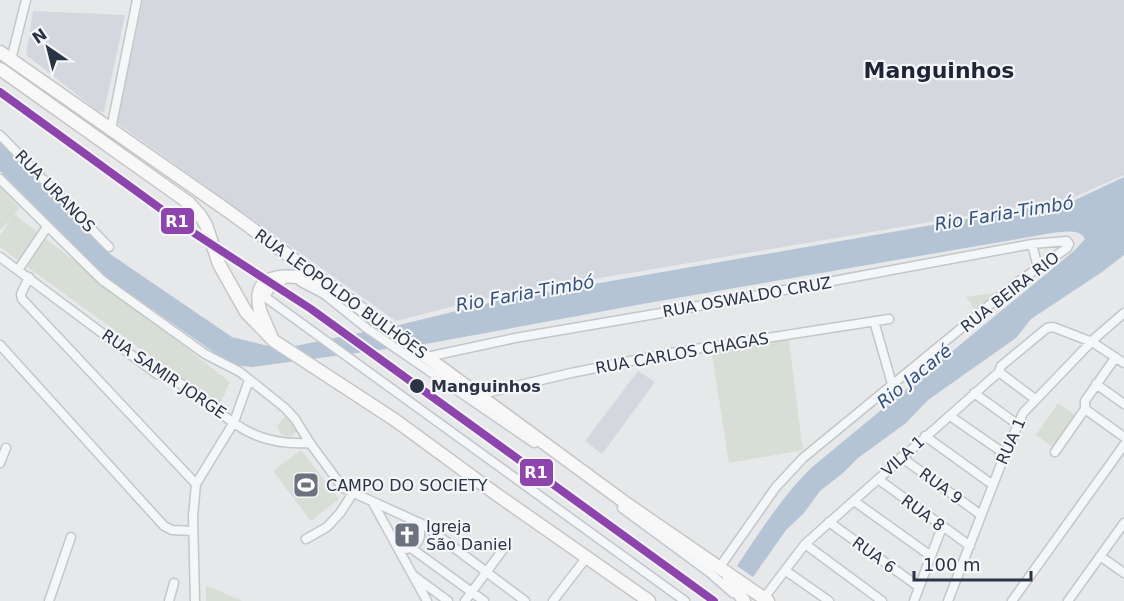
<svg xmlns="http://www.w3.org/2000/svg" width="1124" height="601" viewBox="0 0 1124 601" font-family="'DejaVu Sans',sans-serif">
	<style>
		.built { fill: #d4d7dd }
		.green { fill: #d6ded6 }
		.water { fill: #b4c4d5 }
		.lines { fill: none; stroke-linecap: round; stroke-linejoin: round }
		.street-casing { stroke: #c4c6c8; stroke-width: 11 }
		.secondary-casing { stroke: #c4c6c8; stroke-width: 15 }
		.street { stroke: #f5f6f7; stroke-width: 8 }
		.secondary { stroke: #f8f8f8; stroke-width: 12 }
		.rail-1-casing { stroke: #f4f6f9; stroke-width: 12 }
		.rail-1 { stroke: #8e44ad; stroke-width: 8 }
		.stop-dot { fill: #2b3445; stroke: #f4f6f9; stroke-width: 2 }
		.labels { text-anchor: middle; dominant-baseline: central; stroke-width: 4.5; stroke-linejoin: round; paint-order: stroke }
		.street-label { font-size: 16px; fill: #2b3445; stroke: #f4f6f9 }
		.stop-label { font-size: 16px; font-weight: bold; fill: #2b3445; stroke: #f4f6f9; text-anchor: start }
		.poi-label { font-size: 16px; fill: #2b3445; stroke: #f4f6f9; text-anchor: start }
		.water-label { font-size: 18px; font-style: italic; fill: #34527a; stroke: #f4f6f9 }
		.district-label { font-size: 22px; font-weight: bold; fill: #1d2536; stroke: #f4f6f9 }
		.line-badge { stroke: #f4f6f9; stroke-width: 2 }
		.badge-label { font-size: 16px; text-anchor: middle; font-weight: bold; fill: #fff }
	</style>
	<rect width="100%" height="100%" fill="#e6e8ea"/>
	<path class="built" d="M143,0H1124V175L1072,198L494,296L396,321L117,123Z
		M33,11L125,15L104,112L98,111L26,55Z
		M638,371L655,382L602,454L585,441Z"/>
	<path class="green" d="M0,187L20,208L14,214L230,382L219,406L0,247V236L11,219L0,230Z
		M1000,292L976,311L966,297Z
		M788,335L803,450L729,463L711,348Z
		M1058,403L1077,416L1054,448L1036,435Z
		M286,415L299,428L291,437L281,434L277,426Z
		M301,450L339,499L311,521L273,471Z
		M206,585L242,601H206Z"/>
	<path class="water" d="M0,139L110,254L232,337L280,349L399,325L497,301L1075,200L1124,177V255L1102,272L1031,319L1016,338L928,400L906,423L858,458L843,473L820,491L804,513L786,530L753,577L737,566C760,531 782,497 811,468L1075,250L1085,239C1079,228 1063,232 1052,233L648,303L431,343L252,367L232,365L96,270L0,171Z"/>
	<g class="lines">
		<defs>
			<path id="street" d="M11,60L26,0
				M111,129L137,0
				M0,135L109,247
				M0,179L102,280L205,354L240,372L285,408L295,419L310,443L343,488L424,525L525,601
				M1032,244L1038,268
				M0,257L157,374C194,383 217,417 251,433C269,442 290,444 310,443
				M18,270L47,227
				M29,277L21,294L22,299L196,484
				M282,281L272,285L265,297L685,601
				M301,282L324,294L365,327L534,443
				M874,321L892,384
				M0,345L164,526L172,530L193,531
				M427,357L515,338L661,313L1032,244L1067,241L1069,244L1067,248L1015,284L803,458L776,487L719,568
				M999,372L1035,399
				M1096,384L1124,404
				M974,393L1017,424
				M478,395L571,373L670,353L889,319
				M1085,409V401L1113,361L1118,359
				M950,416L1005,454
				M925,436L993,485
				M1055,452L1085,409L1124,437
				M901,457L981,515
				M0,463L6,448
				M878,479L970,546
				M854,501L931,556
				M373,503L427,601
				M622,508L709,572L733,593
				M829,522L919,587
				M306,539L327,527L340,513L353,493
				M805,544L882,601
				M411,548L484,601
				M407,549C420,545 424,533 416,523
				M1100,556L1124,573
				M786,571L829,601
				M414,576L448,601
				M764,598L805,544L999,372L1001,366L1047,328L1053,327L1092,342L1124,363
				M49,601L71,537
				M169,601L174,583
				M195,601L193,516L196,484L234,422L249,380
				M465,601L507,544
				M553,601L583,562
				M914,601L942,527
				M948,601L1005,454L1023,413L1094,339L1124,313
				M1012,601L1124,445
				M1068,601L1124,523"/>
			<path id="secondary" d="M0,52L228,211L627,504L768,601
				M0,69L189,203L200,215L206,225L219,264L246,312L274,341L395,420L496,494L649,601
				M271,336C268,328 263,319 260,310C249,268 294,275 319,281
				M729,579L744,601"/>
		</defs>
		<use href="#street" class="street-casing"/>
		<use href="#secondary" class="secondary-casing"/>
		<use href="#street" class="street"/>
		<use href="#secondary" class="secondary"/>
		<defs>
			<path id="rail-1" d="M0,92L194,233L311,309L714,601"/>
		</defs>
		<use href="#rail-1" class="rail-1-casing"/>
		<use href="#rail-1" class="rail-1"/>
	</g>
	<defs>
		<symbol id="stadium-square" viewBox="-11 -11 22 22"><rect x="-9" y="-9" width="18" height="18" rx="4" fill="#6c737f" stroke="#f4f6f9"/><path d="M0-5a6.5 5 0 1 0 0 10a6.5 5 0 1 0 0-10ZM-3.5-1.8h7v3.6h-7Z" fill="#fff"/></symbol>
		<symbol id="church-square" viewBox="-11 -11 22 22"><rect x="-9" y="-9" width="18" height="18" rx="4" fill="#6c737f" stroke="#f4f6f9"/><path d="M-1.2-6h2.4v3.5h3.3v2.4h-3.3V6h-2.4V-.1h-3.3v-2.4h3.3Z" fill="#fff"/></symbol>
	</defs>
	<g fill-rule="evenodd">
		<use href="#stadium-square" x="291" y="470" width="30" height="30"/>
		<use href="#church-square" x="392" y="520" width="30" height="30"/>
	</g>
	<circle class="stop-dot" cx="417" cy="386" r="8"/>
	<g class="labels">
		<g class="street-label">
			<text transform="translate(55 191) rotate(46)">RUA URANOS</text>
			<text transform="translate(1010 292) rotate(-38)">RUA BEIRA RIO</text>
			<text transform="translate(341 294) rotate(36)">RUA LEOPOLDO BULHÕES</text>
			<text transform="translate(747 297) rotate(-10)">RUA OSWALDO CRUZ</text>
			<text transform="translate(682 353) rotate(-10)">RUA CARLOS CHAGAS</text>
			<text transform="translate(164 374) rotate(34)">RUA SAMIR JORGE</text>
			<text transform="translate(1011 441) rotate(-66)">RUA 1</text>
			<text transform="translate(903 456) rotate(-42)">VILA 1</text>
			<text transform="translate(941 486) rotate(36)">RUA 9</text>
			<text transform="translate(923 513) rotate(37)">RUA 8</text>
			<text transform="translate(874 555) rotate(36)">RUA 6</text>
		</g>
		<g class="stop-label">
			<text x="431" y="386">Manguinhos</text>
		</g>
		<g class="poi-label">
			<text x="326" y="485">CAMPO DO SOCIETY</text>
			<text x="426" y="526">Igreja<tspan x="426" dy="18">São Daniel</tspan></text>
		</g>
		<g class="water-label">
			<text transform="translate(1004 213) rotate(-9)">Rio Faria-Timbó</text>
			<text transform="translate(525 293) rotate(-10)">Rio Faria-Timbó</text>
			<text transform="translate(914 376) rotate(-39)">Rio Jacaré</text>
		</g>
		<g class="district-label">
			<text x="939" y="70">Manguinhos</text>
		</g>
	</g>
	<g class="line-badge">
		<rect x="160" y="207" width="35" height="28" rx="6" fill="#8e44ad"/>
		<rect x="519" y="458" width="35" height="29" rx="6" fill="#8e44ad"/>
	</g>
	<g class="badge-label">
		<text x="177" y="227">R1</text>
		<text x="536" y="478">R1</text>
	</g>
	<g transform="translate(48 48) rotate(325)" stroke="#f4f6f9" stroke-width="4.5" paint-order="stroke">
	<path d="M0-4.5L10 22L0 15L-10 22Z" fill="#2b3445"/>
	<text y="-9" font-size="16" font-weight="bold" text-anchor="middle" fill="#2b3445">N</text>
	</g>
	<path d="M914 571v9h117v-9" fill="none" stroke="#2b3445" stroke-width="3"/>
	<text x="923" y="571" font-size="18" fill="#2b3445" stroke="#f4f6f9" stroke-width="4.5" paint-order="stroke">100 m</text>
</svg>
